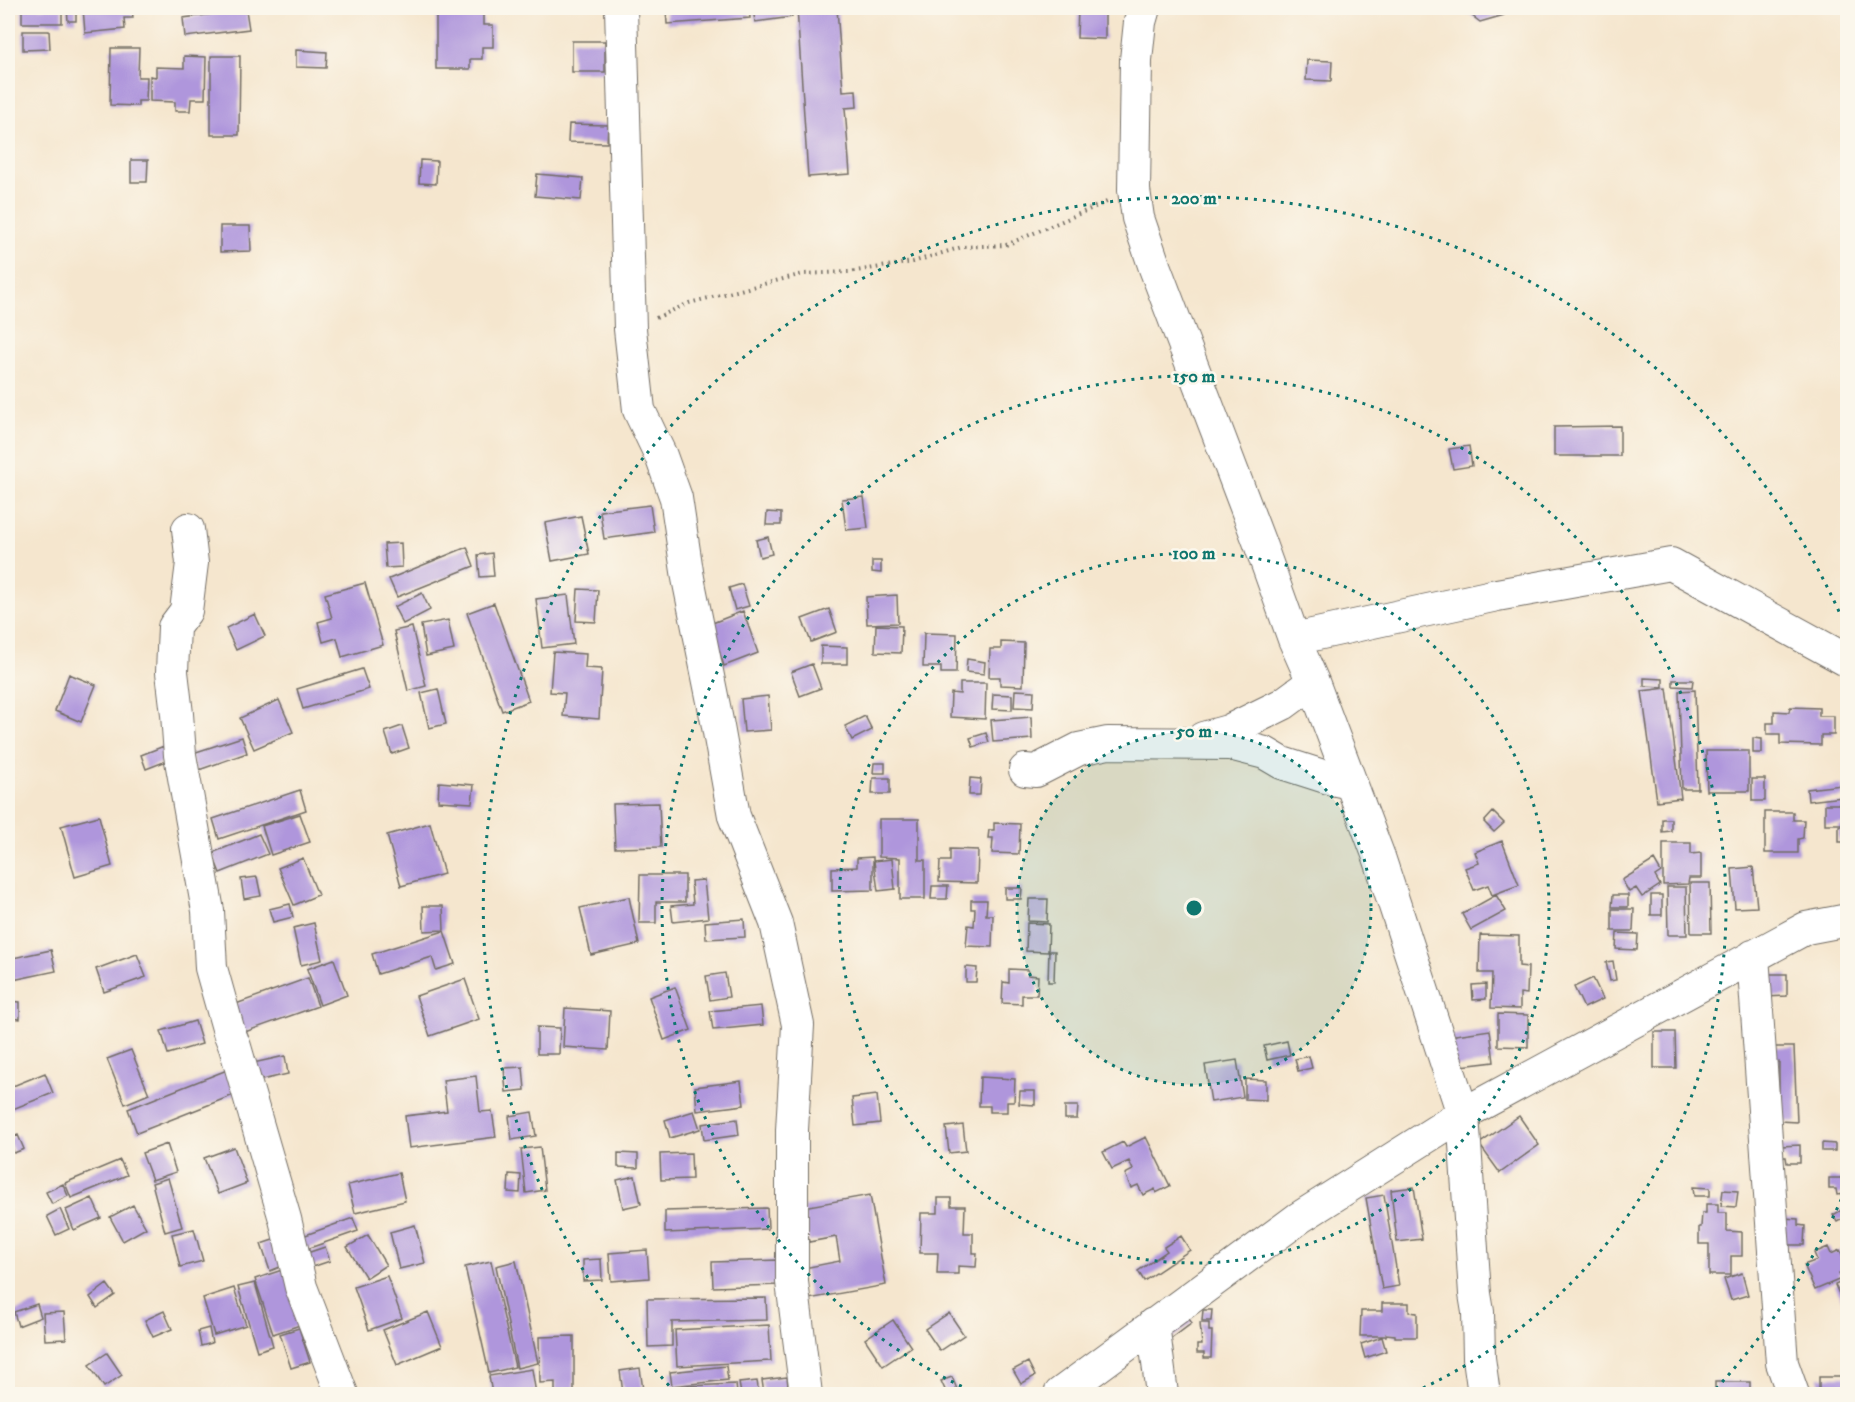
<svg xmlns="http://www.w3.org/2000/svg" width="1855" height="1402" viewBox="0 0 1855 1402" font-family="'IM FELL DW Pica',serif">
	<style>
		.building { fill: #af96dc }
		.lines { fill: none; stroke-linecap: round; stroke-linejoin: round }
		.minor-casing { stroke: #726c64; stroke-width: 34 }
		.path { stroke: #726c64; stroke-width: 4; stroke-dasharray: 1.5 4.5; stroke-linecap: butt }
		.minor { stroke: #fff; stroke-width: 32 }
		.ring { fill: none; stroke: #0f766e; stroke-width: 3; stroke-dasharray: 3 6 }
		.centre { fill: #0f766e; stroke: #fbf7ec; stroke-width: 3 }
		.ring-label { font-size: 18px; text-anchor: middle; font-weight: bold; fill: #0f766e; stroke: #fbf7ec; stroke-width: 5; stroke-linejoin: round; paint-order: stroke }
	</style>
	<rect width="100%" height="100%" fill="#fbf7ec"/>
	<filter id="ink" filterUnits="userSpaceOnUse"><feTurbulence type="fractalNoise" baseFrequency=".0167" numOctaves="2"/><feDisplacementMap in="SourceGraphic" scale="12" xChannelSelector="R" yChannelSelector="G"/><feConvolveMatrix kernelMatrix="1 2 1 2 8 2 1 2 1" color-interpolation-filters="sRGB"/></filter>
	<filter id="wash" filterUnits="userSpaceOnUse"><feTurbulence type="fractalNoise" baseFrequency=".008" numOctaves="4" result="noise"/><feDisplacementMap in="SourceGraphic" scale="24" xChannelSelector="R" yChannelSelector="G"/><feGaussianBlur stdDeviation="1.35" result="paint"/><feColorMatrix in="noise" values="0 0 0 0 0 0 0 0 0 0 0 0 0 0 0 0 0 1.4 0 .05"/><feComposite in="paint" operator="in"/></filter>
	<g filter="url(#wash)">
		<rect width="100%" height="100%" fill="#f5e6ce"/>
		<g id="blocks">
			<path class="building" d="M22,8H62V23H22Z
				M67,8H76V21H68Z
				M83,8H132L133,18H124L125,29L85,33Z
				M666,8H749L750,18L667,24Z
				M753,8H791L792,17L755,22Z
				M797,8H837L843,91L856,90L857,107L845,108L850,174L808,177Z
				M1078,8H1105V39L1077,38Z
				M1462,8H1510L1504,15L1480,22Z
				M246,10L249,29L185,37L183,18Z
				M483,11V25H493V47H482V59H470V69H436V12Z
				M23,31H49L50,49L23,50Z
				M572,41H605V72H572Z
				M111,48H139L138,77H147L146,101H138V106L110,105Z
				M296,50L327,52L326,68L296,67Z
				M184,56L206,57L205,99H191L190,111H175V102L150,101V76L156,77V67L184,68Z
				M211,56H240L239,135H211Z
				M1307,60L1332,61L1331,81L1306,80Z
				M569,124L608,125L607,143L568,142Z
				M131,160H148L147,182H131Z
				M420,160L437,161L436,184L419,183Z
				M537,174L583,178L581,200L535,196Z
				M220,226H250L251,251L220,252Z
				M1620,426V456H1554V427Z
				M1469,446L1472,466L1453,469L1449,449Z
				M864,497L868,528L846,530L842,499Z
				M650,505L654,532L604,539L600,511Z
				M767,512L781,513V525H766Z
				M581,516L589,554L552,561L545,523Z
				M768,537L772,554L760,557L756,540Z
				M401,543L402,567L386,568L384,544Z
				M467,547L474,566L397,597L389,579Z
				M492,553L494,576L480,577L478,555Z
				M872,561H881V573L872,572Z
				M365,583L383,645L342,657L337,638L323,642L318,622L332,618L325,594Z
				M742,584L749,606L735,610L729,588Z
				M578,589L598,590L596,622L576,621Z
				M422,593L430,610L403,624L394,607Z
				M568,595L574,644L542,648L536,599Z
				M897,595L898,623L867,624L866,597Z
				M494,603L529,701L502,711L467,613Z
				M829,609L837,632L811,642L802,619Z
				M743,611L758,653L724,666L710,624Z
				M255,614L265,636L236,650L226,628Z
				M448,620L454,650L426,656L421,625Z
				M876,625L902,626L901,653L875,652Z
				M412,627L426,686L408,691L394,631Z
				M924,633L957,634L956,673H941V667H923Z
				M1001,642L1024,643L1023,686L1000,685V677H989L990,649H1001Z
				M821,646L847,647V664H821Z
				M553,652L586,654L585,668L602,669L599,719L563,716L565,693L550,692Z
				M967,659L985,662L984,674L966,672Z
				M812,664L821,688L800,696L791,672Z
				M362,669L369,689L303,709L297,689Z
				M69,674L96,685L81,722L55,711Z
				M1644,678L1663,679V687L1644,686Z
				M1673,680H1693L1692,687L1673,686Z
				M960,683H986L985,719L950,717L951,693L960,694Z
				M1667,688L1681,798L1657,801L1642,691Z
				M438,689L446,724L429,728L421,693Z
				M1015,690L1034,691L1033,708L1014,707Z
				M1695,690L1698,789H1682L1679,691Z
				M993,694L1012,695V710L992,709Z
				M768,696L771,730L744,732L741,699Z
				M279,700L293,732L254,749L240,718Z
				M1790,707L1819,708V716H1834V735H1821V745L1780,744V734H1767V723H1774V711L1789,712Z
				M865,716L872,730L852,740L845,726Z
				M1031,717L1032,739L993,742L991,720Z
				M402,726L409,748L392,754L385,732Z
				M986,733L989,742L973,747L970,738Z
				M242,737L247,753L196,771L190,754Z
				M1753,738L1762,739V753H1753Z
				M164,746L169,760L146,769L141,755Z
				M1706,751H1749V791H1707Z
				M874,763H885V773H873Z
				M873,778H890V794H872Z
				M970,778L981,779L980,795H969Z
				M1752,779H1765V801H1752Z
				M439,782L474,785L472,803L438,801Z
				M1842,785L1843,797L1808,801L1807,789Z
				M300,790L306,810L219,839L213,819Z
				M659,803L661,847L615,848L613,804Z
				M1825,804H1844V824H1825Z
				M1493,812L1504,823L1494,832L1484,822Z
				M1765,812H1793V820H1804L1803,838L1798,839V853H1765Z
				M300,814L310,842L271,855L262,826Z
				M99,816L112,866L75,877L61,826Z
				M879,819H919V860H925V899H900V858L879,857Z
				M1662,819H1671V831L1662,832Z
				M430,823L444,874L401,886L387,835Z
				M994,823L1020,824L1019,854L992,853L993,838H988L989,830H994Z
				M1839,826H1848V842H1839Z
				M259,834L268,854L220,873L212,853Z
				M1502,841L1519,885L1492,895L1488,885L1474,890L1465,868L1479,863L1475,852Z
				M1663,843H1691V854L1701,853V878H1689L1688,884L1663,885Z
				M950,849L978,850L977,883L939,882L940,861H950Z
				M873,857V890L832,891V868L857,867V858Z
				M303,858L318,895L294,905L278,868Z
				M892,859L895,889L878,891L874,861Z
				M1654,860L1661,872L1655,876L1660,885L1642,897L1636,888L1629,892L1622,880Z
				M1753,867L1757,907L1735,908L1732,869Z
				M640,875H685V902H656V923H639Z
				M257,877L261,896L244,899L241,879Z
				M704,880L708,918L673,922L671,906L693,904L691,881Z
				M1690,883H1710L1711,933H1691Z
				M932,886H948L947,899H931Z
				M1667,887H1686L1687,935H1668Z
				M1005,888H1022L1021,899H1005Z
				M1496,895L1506,911L1471,930L1462,914Z
				M1613,895H1628V907H1612Z
				M1651,895H1662V915H1651Z
				M629,897L639,944L591,955L580,908Z
				M1029,899H1048L1047,922L1028,921Z
				M971,900H987L986,915H993L992,947L966,946L968,925L974,926L975,909H971Z
				M290,904L293,917L273,922L269,909Z
				M423,906H443L444,930L424,931Z
				M1612,909H1634L1633,931H1612Z
				M744,919L745,937L706,939L705,922Z
				M314,923L322,960L301,965L293,928Z
				M1027,923L1049,924L1048,952L1026,951Z
				M444,931L455,964L436,970L432,957L378,974L372,954Z
				M1617,933L1638,934L1637,950L1616,949Z
				M1480,935L1519,936V966L1528,967L1527,994L1520,993V1009L1491,1008L1492,973H1479Z
				M51,950L56,971L8,981V959Z
				M1049,951H1055L1054,982H1048Z
				M137,954L146,977L104,992L96,969Z
				M334,959L347,995L320,1005L307,969Z
				M1613,961L1616,980L1610,981L1606,962Z
				M966,967L977,968L976,982H966Z
				M1009,969L1028,970V975L1038,976L1037,995H1022V1004L1002,1003L1003,982L1009,983Z
				M725,973L729,997L710,1000L706,976Z
				M1765,974H1787V996L1765,997Z
				M308,978L318,1006L242,1033L233,1005Z
				M1593,978L1603,999L1584,1008L1574,987Z
				M465,979L479,1019L430,1036L416,996Z
				M1486,984V999L1473,1000L1472,985Z
				M675,987L691,1030L664,1040L649,997Z
				M8,1001L20,1002V1019L8,1018Z
				M761,1006L763,1025L713,1030L710,1011Z
				M565,1008L610,1011L608,1050L563,1047Z
				M1498,1014L1528,1015V1047L1498,1046Z
				M195,1021L202,1044L168,1054L161,1031Z
				M537,1027L560,1028L559,1054H537Z
				M1490,1030L1494,1062L1453,1067L1449,1036Z
				M1654,1032H1675L1676,1068H1654Z
				M1287,1041L1290,1055L1267,1060L1264,1046Z
				M1775,1047H1794L1797,1122L1779,1121V1062H1774Z
				M131,1050L149,1094L125,1104L107,1059Z
				M285,1056L288,1074L257,1081L253,1063Z
				M1309,1056L1312,1068L1298,1071L1295,1059Z
				M1237,1060L1243,1097L1211,1102L1205,1065Z
				M523,1067L525,1090L506,1092L504,1068Z
				M227,1070L236,1094L137,1133L128,1109Z
				M45,1073L53,1093L8,1111V1088Z
				M476,1076L480,1112L492,1111L496,1137L409,1148L405,1116L447,1111L443,1080Z
				M980,1077L1015,1079L1014,1102H1007V1112H990V1106H979Z
				M1245,1079L1266,1080V1100L1245,1099Z
				M741,1081L744,1105L697,1111L695,1087Z
				M1020,1091H1035V1105L1019,1104Z
				M877,1095L880,1123L855,1126L852,1098Z
				M1065,1106H1078L1077,1119H1065Z
				M694,1111L700,1129L670,1138L665,1120Z
				M532,1112L536,1136L512,1140L509,1116Z
				M1519,1116L1539,1145L1500,1173L1479,1144Z
				M737,1119L739,1135L704,1140L702,1124Z
				M963,1125L966,1151L949,1153L946,1127Z
				M18,1135L24,1149L14,1153L8,1139Z
				M1146,1137L1170,1186L1156,1193L1155,1189L1143,1195L1138,1185L1131,1188L1125,1174L1133,1170L1129,1161L1112,1169L1103,1152L1123,1142L1126,1147Z
				M1822,1143L1835,1144V1151H1822Z
				M167,1144L176,1172L152,1180L142,1153Z
				M1800,1145V1163H1787L1786,1157H1781V1146Z
				M234,1147L247,1183L218,1194L204,1158Z
				M540,1147L545,1190L526,1193L521,1149Z
				M618,1153L638,1154V1168L618,1167Z
				M691,1153L692,1179L661,1180L660,1154Z
				M120,1160L127,1175L71,1198L65,1183Z
				M399,1173L405,1201L355,1213L348,1185Z
				M509,1174L521,1175L520,1193L508,1192Z
				M635,1176L641,1204L623,1208L617,1180Z
				M168,1178L182,1227L165,1232L152,1183Z
				M1829,1178H1843V1194L1837,1195L1836,1189H1829Z
				M63,1184L68,1196L52,1204L46,1192Z
				M1414,1187L1422,1239L1397,1242L1391,1190Z
				M1693,1187L1710,1188V1196H1694Z
				M1723,1190L1738,1191L1736,1207L1721,1206Z
				M870,1195L886,1285L809,1299L804,1268L840,1261L836,1237L809,1242L803,1207Z
				M1384,1195L1399,1286L1382,1289L1366,1198Z
				M92,1198L101,1218L74,1230L66,1210Z
				M938,1198H951V1206H965L964,1233H973V1253H977L976,1267L958,1266V1274H937L938,1253H920L921,1213H938Z
				M1706,1204H1718V1213H1727V1231L1742,1232V1256H1731V1275H1709V1244H1699V1227H1701L1702,1213H1706Z
				M133,1205L146,1228L123,1241L110,1217Z
				M767,1208L768,1229L665,1233V1211Z
				M1845,1208L1848,1216L1837,1222L1833,1215Z
				M60,1209L69,1229L56,1235L47,1216Z
				M353,1218L358,1231L304,1250L300,1237Z
				M1783,1218L1798,1219V1225L1805,1226L1804,1245H1783Z
				M415,1225L425,1263L399,1269L390,1232Z
				M194,1229L203,1261L180,1267L172,1234Z
				M368,1235L386,1265L366,1278L347,1247Z
				M1181,1236L1190,1250L1144,1281L1138,1271L1167,1251L1164,1247Z
				M276,1239L285,1265L270,1271L261,1244Z
				M325,1247L330,1261L309,1268L304,1254Z
				M1828,1247L1831,1254L1840,1250L1848,1268L1839,1273L1841,1279L1815,1290L1804,1265L1817,1260L1814,1253Z
				M647,1250L649,1278L611,1281L609,1253Z
				M601,1259L602,1280L583,1281V1260Z
				M778,1260L779,1285L713,1287L712,1262Z
				M491,1261L515,1367L489,1373L465,1267Z
				M516,1261L538,1363L517,1368L496,1266Z
				M288,1268L306,1323L273,1334L255,1279Z
				M1742,1273L1748,1295L1731,1300L1724,1279Z
				M387,1276L402,1318L369,1330L354,1287Z
				M1848,1279V1306L1845,1307L1835,1285Z
				M255,1283L273,1346L257,1351L238,1287Z
				M107,1284L115,1295L97,1308L90,1297Z
				M234,1288L246,1325L214,1335L203,1298Z
				M766,1298L767,1320L672,1322V1346L648,1347L647,1299Z
				M1382,1303H1409V1312L1417,1313V1337H1395V1335L1386,1334V1336H1360L1361,1311H1382Z
				M37,1304L41,1317L18,1326L14,1312Z
				M1203,1310H1212L1211,1321H1202Z
				M164,1311L172,1329L153,1337L145,1320Z
				M64,1312L66,1339L45,1340L43,1313Z
				M428,1312L442,1346L397,1365L383,1330Z
				M949,1313L964,1335L940,1351L925,1329Z
				M1186,1315L1192,1323L1163,1345L1157,1337Z
				M893,1320L911,1347L883,1366L865,1339Z
				M1200,1323H1209V1331H1212L1211,1358H1204V1353H1197V1345H1202Z
				M769,1325L771,1361L677,1366L675,1330Z
				M209,1328L212,1343L201,1346L198,1331Z
				M299,1328L310,1362L291,1368L280,1334Z
				M574,1336V1393H555V1382L540,1383L539,1337Z
				M1382,1337L1386,1351L1365,1358L1361,1344Z
				M107,1353L122,1375L104,1387L89,1365Z
				M1028,1362L1035,1376L1021,1384L1013,1370Z
				M726,1366L728,1380L672,1386L670,1372Z
				M640,1368L643,1390L623,1393L620,1371Z
				M532,1369L536,1394H492L489,1376Z
				M787,1377L789,1394H764L762,1380Z
				M952,1377L959,1394H947L941,1381Z
				M1819,1377H1848V1394H1819Z
				M757,1381L759,1394H741L739,1383Z
				M1715,1382H1750V1394H1715Z
				M736,1384L737,1394H688V1386Z"/>
		</g>
	</g>
	<g filter="url(#ink)">
		<use href="#blocks" fill-opacity="0" stroke="#726c64" stroke-width="1.5"/>
		<g class="lines">
			<defs>
				<path id="minor" d="M621,8L630,329L639,410L661,456L676,498L688,578L717,721L734,816L776,923L798,1025L792,1130V1282L806,1394
					M1144,8L1140,22L1136,60L1134,190L1138,218L1155,268L1260,544L1294,639L1313,682L1379,857L1463,1114L1475,1294L1478,1312L1479,1358L1484,1394
					M188,529L192,563L186,611L174,627L172,672L177,714L180,755L208,911L211,968L229,1032L235,1047L285,1219L301,1287L342,1394
					M1294,639L1497,595L1671,564L1848,661
					M1203,738L1228,731L1283,704L1313,682
					M1025,770L1036,771L1079,749L1108,743L1230,744L1265,753L1282,763L1332,779L1351,783
					M1753,956L1782,1363L1793,1394
					M1153,1324L1162,1394
					M1060,1394L1299,1218L1463,1114L1806,928L1848,920"/>
			</defs>
			<use href="#minor" class="minor-casing"/>
			<path class="path" d="M656,318L689,303L803,274L849,272L913,262L962,247L1006,245L1109,201"/>
			<use href="#minor" class="minor"/>
		</g>
	</g>
	<circle cx="1194" cy="908" r="177" fill="#0f766e" fill-opacity=".12"/>
	<g class="ring">
		<circle cx="1194" cy="908" r="177"/>
		<circle cx="1194" cy="908" r="355"/>
		<path d="M978 1394A532 532 0 1 1 1410 1394"/>
		<path d="M1845 1191A710 710 0 0 1 1713 1392M675 1392A710 710 0 1 1 1845 625"/>
	</g>
	<circle cx="1194" cy="908" r="9" class="centre"/>
	<g class="ring-label">
		<text x="1194" y="204">200 m</text>
		<text x="1194" y="382">150 m</text>
		<text x="1194" y="559">100 m</text>
		<text x="1194" y="737">50 m</text>
	</g>
	<rect width="1855" height="1402" fill="none" stroke="#fbf7ec" stroke-width="30"/>
</svg>
